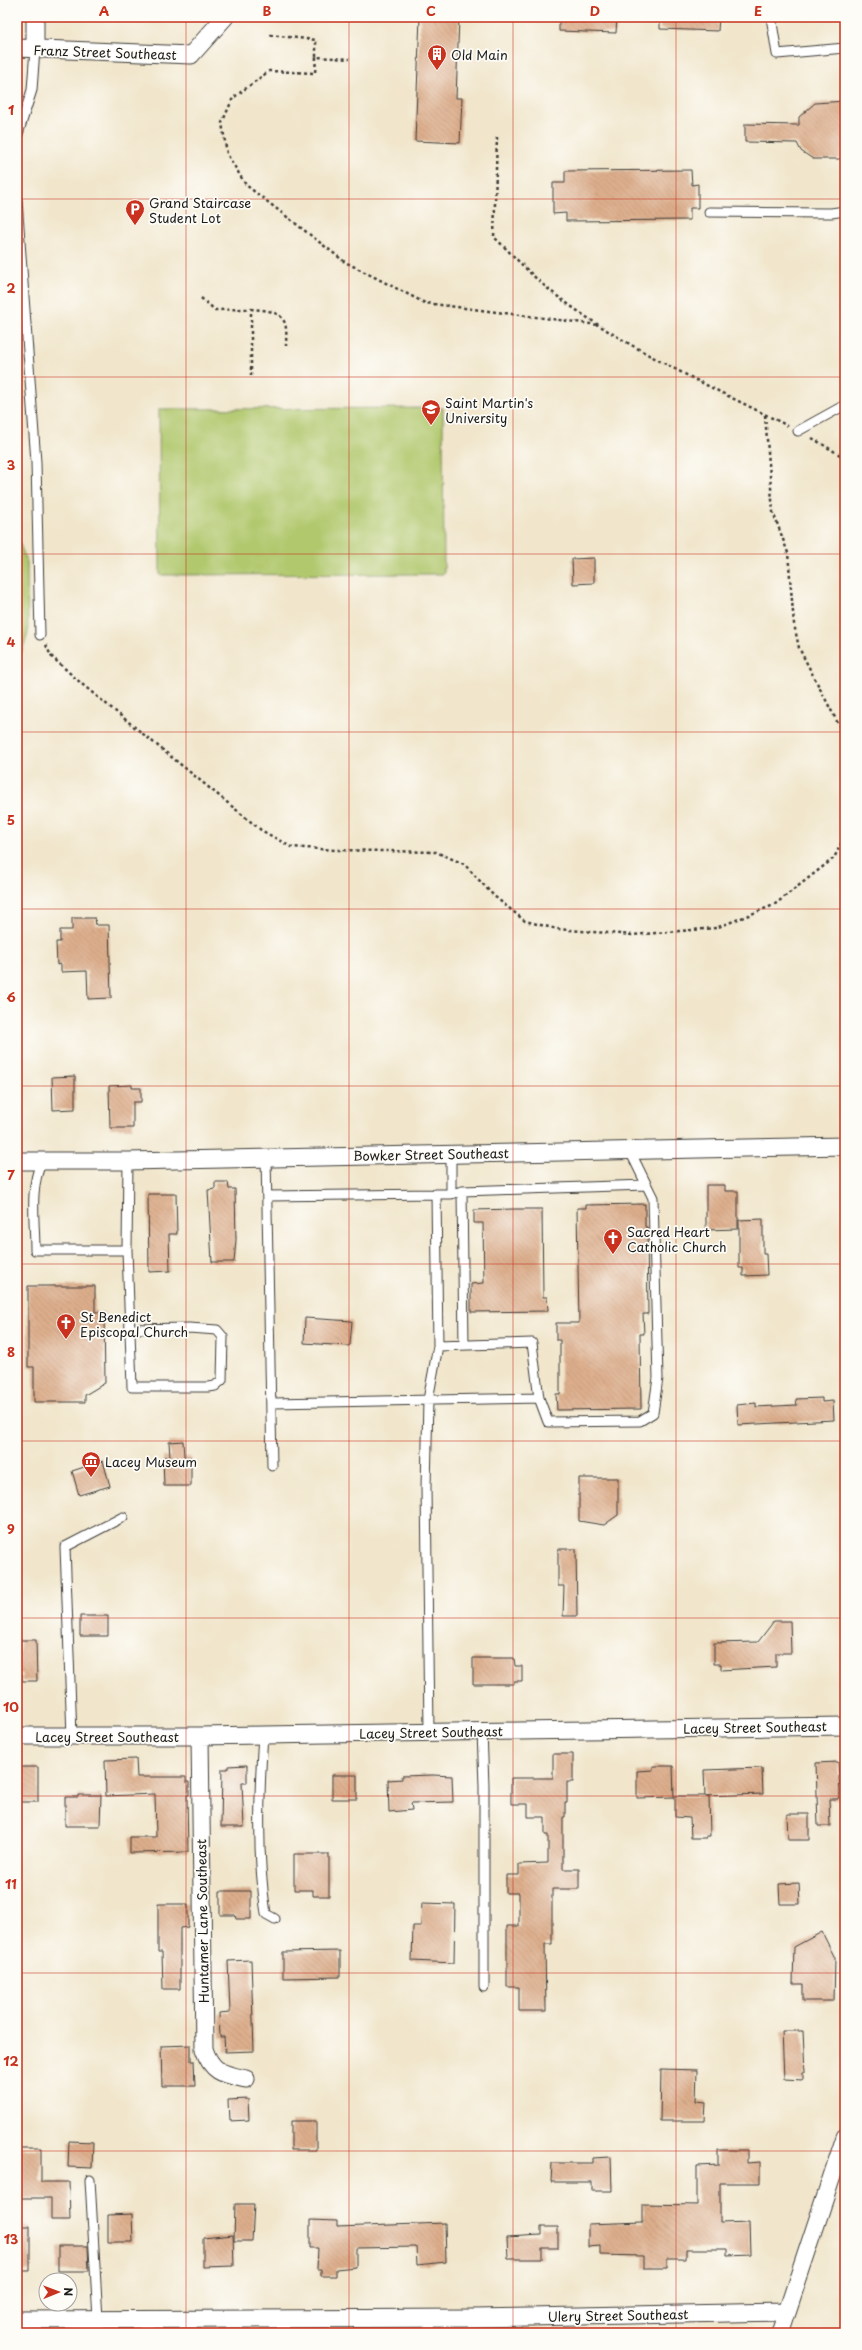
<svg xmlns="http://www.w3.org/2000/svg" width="862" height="2350" viewBox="0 0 862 2350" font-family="'Playpen Sans',sans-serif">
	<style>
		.garden { fill: #b1c86d; stroke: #667244 }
		.building { fill: url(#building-back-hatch) }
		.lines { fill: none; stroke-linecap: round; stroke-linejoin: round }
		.service-casing { stroke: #3c3a36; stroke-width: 11 }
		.minor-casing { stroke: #3c3a36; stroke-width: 19 }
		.path { stroke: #3c3a36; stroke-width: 2.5; stroke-dasharray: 3 3; stroke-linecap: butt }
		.service { stroke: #fff; stroke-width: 9 }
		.minor { stroke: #fff; stroke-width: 17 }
		.grid { fill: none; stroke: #c8321e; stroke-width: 1; stroke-opacity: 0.55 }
		.labels { text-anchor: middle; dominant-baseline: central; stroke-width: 3.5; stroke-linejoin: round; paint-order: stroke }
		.street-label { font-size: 13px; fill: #1c1c1c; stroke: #fdfcf7 }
		.poi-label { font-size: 13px; fill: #1c1c1c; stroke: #fdfcf7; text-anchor: start }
		.neatline { fill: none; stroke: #c8321e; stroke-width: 1.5 }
		.grid-label { font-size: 13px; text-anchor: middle; font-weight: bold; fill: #c8321e }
	</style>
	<defs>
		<pattern id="building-back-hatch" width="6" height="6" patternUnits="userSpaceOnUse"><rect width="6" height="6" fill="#ddae8c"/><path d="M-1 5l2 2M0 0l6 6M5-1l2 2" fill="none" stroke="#bd9578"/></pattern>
	</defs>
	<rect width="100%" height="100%" fill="#fdfcf7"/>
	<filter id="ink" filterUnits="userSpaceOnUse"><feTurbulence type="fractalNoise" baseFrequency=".025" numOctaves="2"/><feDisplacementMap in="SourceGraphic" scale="8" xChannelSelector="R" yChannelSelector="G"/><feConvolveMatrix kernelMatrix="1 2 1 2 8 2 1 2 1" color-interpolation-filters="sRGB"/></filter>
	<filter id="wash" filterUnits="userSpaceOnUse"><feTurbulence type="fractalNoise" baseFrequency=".012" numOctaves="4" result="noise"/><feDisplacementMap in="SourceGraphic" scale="16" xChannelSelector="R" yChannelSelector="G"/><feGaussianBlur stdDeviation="0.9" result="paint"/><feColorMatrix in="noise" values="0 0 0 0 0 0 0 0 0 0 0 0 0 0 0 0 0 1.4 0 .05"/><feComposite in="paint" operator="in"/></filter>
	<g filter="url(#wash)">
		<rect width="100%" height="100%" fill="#f1e6cc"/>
		<path class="garden" d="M443,408L444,574L160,575L159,409Z
			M17,537L27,562L28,634L17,664Z"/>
		<g id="blocks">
			<path class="building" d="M420,17H459L456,98H462L460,143L415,141Z
				M559,17H617L616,33L559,31Z
				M660,17H719L718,31L660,29Z
				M845,101V159H813L801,151L797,143L745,142V124L799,125V117L815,103Z
				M691,170L692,185L698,184V208H690V220L566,221V213L553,214V183H565V171Z
				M594,558V583L573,584L572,559Z
				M72,918H95L96,925H109L111,998L88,999L87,971L61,972V964L57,965L56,942H60V930H72Z
				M75,1076V1109L53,1110L52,1077Z
				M132,1085V1088H141V1102H133V1128H110L109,1086Z
				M215,1182H228L229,1189H235L236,1240L234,1262H212L208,1190L215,1189Z
				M706,1185H725V1191H738V1229L706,1230Z
				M148,1194H176L177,1234H169L170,1271L149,1272Z
				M645,1204V1227H647L648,1314H643L644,1334H640L641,1409L557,1410L556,1394H560V1340H556V1323H579L577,1208H586V1205Z
				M514,1209H542L543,1297H547L548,1311L471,1312V1284L484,1283L483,1223H474V1210Z
				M763,1219V1254H766L767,1275L743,1276V1268H739V1220Z
				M28,1286H95V1312H104L105,1383L85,1395V1402H34V1367H28Z
				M305,1318L352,1321L350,1345L348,1346L304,1343Z
				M822,1398V1402L833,1401L834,1420L738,1425L737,1405L756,1403V1407L797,1405L796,1399Z
				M183,1441L184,1457H191V1486H164L163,1457H170L169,1442Z
				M103,1461L110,1486L79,1495L72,1471Z
				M579,1478H618V1515L604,1525L579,1521Z
				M558,1549H576L577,1616H563L564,1586H558Z
				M80,1616H108V1636H80Z
				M774,1621H790L791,1653H776V1667L721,1670V1664H714V1643L758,1642Z
				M20,1640H36L37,1681H22V1674H17V1654H20Z
				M473,1658H514L515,1666H522V1681H514V1684H473Z
				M553,1754H573V1782H567V1803H565V1817H563V1869H579V1889H552V1944H545L546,2011H519V1987H507V1926H519V1893H506V1875H519V1864L548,1863V1835H545V1817H528V1804H511V1778H553Z
				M136,1759L137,1777H186V1782H189V1795H187L188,1852L130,1853V1837H156L155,1794L106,1796L105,1760Z
				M838,1762L840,1793L838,1799H829L830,1826H818L816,1763Z
				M247,1765V1783H242L244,1827H221L222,1769H228V1766Z
				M653,1766H673L674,1797L637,1798V1771L653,1770Z
				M17,1767H38V1802H17Z
				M762,1768L763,1794L705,1796L704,1770Z
				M332,1775H357V1799H332Z
				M433,1775L452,1776L453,1802L411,1803L412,1810L389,1812L388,1780L402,1779V1776Z
				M78,1795H101L100,1826H65V1797H78Z
				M675,1796H709L710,1836H706V1838H691L690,1818L675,1817Z
				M787,1814H809V1840H788Z
				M294,1854H329V1896H313V1890H294Z
				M799,1883L800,1904H780L779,1884Z
				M220,1891H251V1919H236L235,1915H220Z
				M422,1903L455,1904L454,1963L412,1961L413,1926H421Z
				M158,1904H188V1927L180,1928V1989H163L162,1952H158Z
				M822,1932L835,1958L834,2001H803V1984H793L794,1947Z
				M340,1951V1977L283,1978V1952Z
				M251,1960L254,2051L225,2052L224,2037H220L219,2013L230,2012L228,1961Z
				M782,2031H803L805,2072H803V2080L784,2079Z
				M191,2045V2061H194L195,2086H162L161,2046Z
				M661,2069L697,2070L696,2101L706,2102L705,2121H660Z
				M248,2099L249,2120L229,2121L228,2100Z
				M291,2121H316V2150H291Z
				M69,2141L93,2142L92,2168L68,2167Z
				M17,2148H41V2182H69L70,2220H51V2198H17Z
				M718,2150H747V2163L760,2162V2183H720V2223L749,2222L750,2254L727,2255V2249H686V2259H667V2268H643V2256L600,2255V2246L588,2247V2224L643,2222V2204L697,2205V2166L718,2165Z
				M611,2157L612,2191H592V2182H551L552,2163H592V2158Z
				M235,2204H254L252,2241H234Z
				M132,2214L133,2242H108V2215Z
				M310,2220L337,2221V2227L445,2223L446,2262L417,2265L416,2247L356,2248V2267L336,2269V2276H321V2269H317L318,2248H310Z
				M17,2226H30V2271H17Z
				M541,2227H558V2248H542V2259H508L507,2237L541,2235Z
				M233,2235L234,2266L203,2267V2238Z
				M58,2246H88L89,2271H58Z"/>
		</g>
	</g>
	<g filter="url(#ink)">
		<use href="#blocks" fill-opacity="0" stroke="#3c3a36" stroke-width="1"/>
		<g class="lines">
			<defs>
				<path id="service" d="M771,17L777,54L845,48
					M17,137L32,90L35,49
					M17,200L36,462L40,635
					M709,212L831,213L845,211
					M798,431L845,405
					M451,1153V1194
					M266,1157L272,1466
					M42,1161C29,1188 35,1221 35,1250H127
					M128,1161L127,1250L132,1387H209L215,1386L222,1380L223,1337L217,1330L189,1328L130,1329
					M462,1191L464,1345
					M267,1196L436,1194
					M539,1398L548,1422L640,1421L653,1413L658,1378L653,1198L629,1149
					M272,1403L539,1398L532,1343L438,1346
					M429,1731L426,1487L428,1400L438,1346L436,1194H451L462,1191L646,1185
					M482,1731L484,1786V1987
					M263,1735C259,1794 257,1856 266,1914L275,1919
					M72,1736L65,1547L123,1517
					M90,2180L98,2319"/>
				<path id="minor" d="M35,17V49
					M17,48L191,55L225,17
					M17,1161H128L845,1146
					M17,1736H200L845,1726
					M200,1736L204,2049C212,2073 223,2074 246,2079
					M17,2320L474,2318L787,2312
					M780,2333L845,2137"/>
			</defs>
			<use href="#service" class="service-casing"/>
			<use href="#minor" class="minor-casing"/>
			<path class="path" d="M270,35L316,40V57L350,59
				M316,57L315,73L269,71L233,98L222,123L227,154L246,185L345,262L425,303L599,325
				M497,137L494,237C512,254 529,273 547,288C619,346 706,384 788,426
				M201,298L215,310C232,310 271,305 282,318C288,325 286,337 286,346
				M251,376V310
				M765,415L773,512L788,553L794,624L799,648L845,737
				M812,438L845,458
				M46,645L51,656L83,685L261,830L291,847L335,850L436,852L464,864L494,896L525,921L557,929L632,935L716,928L774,905L834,858L845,836"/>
			<use href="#service" class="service"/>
			<use href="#minor" class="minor"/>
		</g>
	</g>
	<path class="grid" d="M186,17V2333M349,17V2333M513,17V2333M676,17V2333M17,199H845M17,377H845M17,554H845M17,732H845M17,909H845M17,1086H845M17,1264H845M17,1441H845M17,1618H845M17,1796H845M17,1973H845M17,2151H845"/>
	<defs>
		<symbol id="building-pin" viewBox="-11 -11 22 30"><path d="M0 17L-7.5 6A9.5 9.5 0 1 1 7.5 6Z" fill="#c8321e" stroke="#fdfcf7"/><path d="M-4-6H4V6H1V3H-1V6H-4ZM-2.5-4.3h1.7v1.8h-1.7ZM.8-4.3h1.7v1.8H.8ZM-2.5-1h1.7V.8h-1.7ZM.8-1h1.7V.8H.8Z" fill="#fff"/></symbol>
		<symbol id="parking-pin" viewBox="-11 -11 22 30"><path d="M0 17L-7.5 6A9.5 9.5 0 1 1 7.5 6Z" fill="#c8321e" stroke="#fdfcf7"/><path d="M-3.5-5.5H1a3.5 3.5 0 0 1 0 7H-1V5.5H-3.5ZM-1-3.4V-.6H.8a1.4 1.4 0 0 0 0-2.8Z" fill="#fff"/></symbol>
		<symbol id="university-pin" viewBox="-11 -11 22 30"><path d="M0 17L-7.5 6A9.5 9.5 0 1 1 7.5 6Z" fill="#c8321e" stroke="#fdfcf7"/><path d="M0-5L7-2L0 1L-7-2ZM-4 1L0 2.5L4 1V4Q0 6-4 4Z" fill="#fff"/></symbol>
		<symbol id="church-pin" viewBox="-11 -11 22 30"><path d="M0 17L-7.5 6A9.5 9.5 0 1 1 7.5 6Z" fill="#c8321e" stroke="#fdfcf7"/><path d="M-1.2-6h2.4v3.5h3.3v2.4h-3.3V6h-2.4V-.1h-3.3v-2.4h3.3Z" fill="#fff"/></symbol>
		<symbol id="museum-pin" viewBox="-11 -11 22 30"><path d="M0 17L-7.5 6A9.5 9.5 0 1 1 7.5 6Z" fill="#c8321e" stroke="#fdfcf7"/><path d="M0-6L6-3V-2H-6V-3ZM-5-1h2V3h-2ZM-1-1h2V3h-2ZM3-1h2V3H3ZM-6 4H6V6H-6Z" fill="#fff"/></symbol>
	</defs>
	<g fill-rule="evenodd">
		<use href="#building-pin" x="426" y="43" width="22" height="30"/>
		<use href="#parking-pin" x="124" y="198" width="22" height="30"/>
		<use href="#university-pin" x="420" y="398" width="22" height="30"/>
		<use href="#church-pin" x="602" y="1227" width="22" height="30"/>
		<use href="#church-pin" x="55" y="1312" width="22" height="30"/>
		<use href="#museum-pin" x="80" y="1450" width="22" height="30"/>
	</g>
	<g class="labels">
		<g class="street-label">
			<text transform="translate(105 52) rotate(2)">Franz Street Southeast</text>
			<text transform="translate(431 1154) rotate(-1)">Bowker Street Southeast</text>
			<text transform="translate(755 1727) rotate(-1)">Lacey Street Southeast</text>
			<text transform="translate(431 1732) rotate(-1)">Lacey Street Southeast</text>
			<text x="107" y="1736">Lacey Street Southeast</text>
			<text transform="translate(202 1921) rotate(-91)">Huntamer Lane Southeast</text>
			<text transform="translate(618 2315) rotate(-1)">Ulery Street Southeast</text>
		</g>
		<g class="poi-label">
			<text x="451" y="54">Old Main</text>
			<text x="149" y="202">Grand Staircase<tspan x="149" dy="15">Student Lot</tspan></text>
			<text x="445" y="402">Saint Martin's<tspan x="445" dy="15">University</tspan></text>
			<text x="627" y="1231">Sacred Heart<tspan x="627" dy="15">Catholic Church</tspan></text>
			<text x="80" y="1316">St Benedict<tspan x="80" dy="15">Episcopal Church</tspan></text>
			<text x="105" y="1461">Lacey Museum</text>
		</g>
	</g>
	<rect width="862" height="2350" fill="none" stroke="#fdfcf7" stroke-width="44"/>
	<g transform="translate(58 2292) rotate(89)"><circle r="19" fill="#fdfcf7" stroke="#a3a29f"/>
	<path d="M0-3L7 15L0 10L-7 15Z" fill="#c8321e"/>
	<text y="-6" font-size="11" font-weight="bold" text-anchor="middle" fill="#1c1c1c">N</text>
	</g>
	<rect x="22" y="22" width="818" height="2306" class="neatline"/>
	<g class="grid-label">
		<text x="104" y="16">A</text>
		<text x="267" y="16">B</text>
		<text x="431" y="16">C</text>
		<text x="595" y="16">D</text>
		<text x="758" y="16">E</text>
		<text x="11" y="115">1</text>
		<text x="11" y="293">2</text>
		<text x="11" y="470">3</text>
		<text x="11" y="647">4</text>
		<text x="11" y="825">5</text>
		<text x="11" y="1002">6</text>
		<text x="11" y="1180">7</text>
		<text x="11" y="1357">8</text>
		<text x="11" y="1534">9</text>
		<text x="11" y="1712">10</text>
		<text x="11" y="1889">11</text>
		<text x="11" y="2066">12</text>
		<text x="11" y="2244">13</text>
	</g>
</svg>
